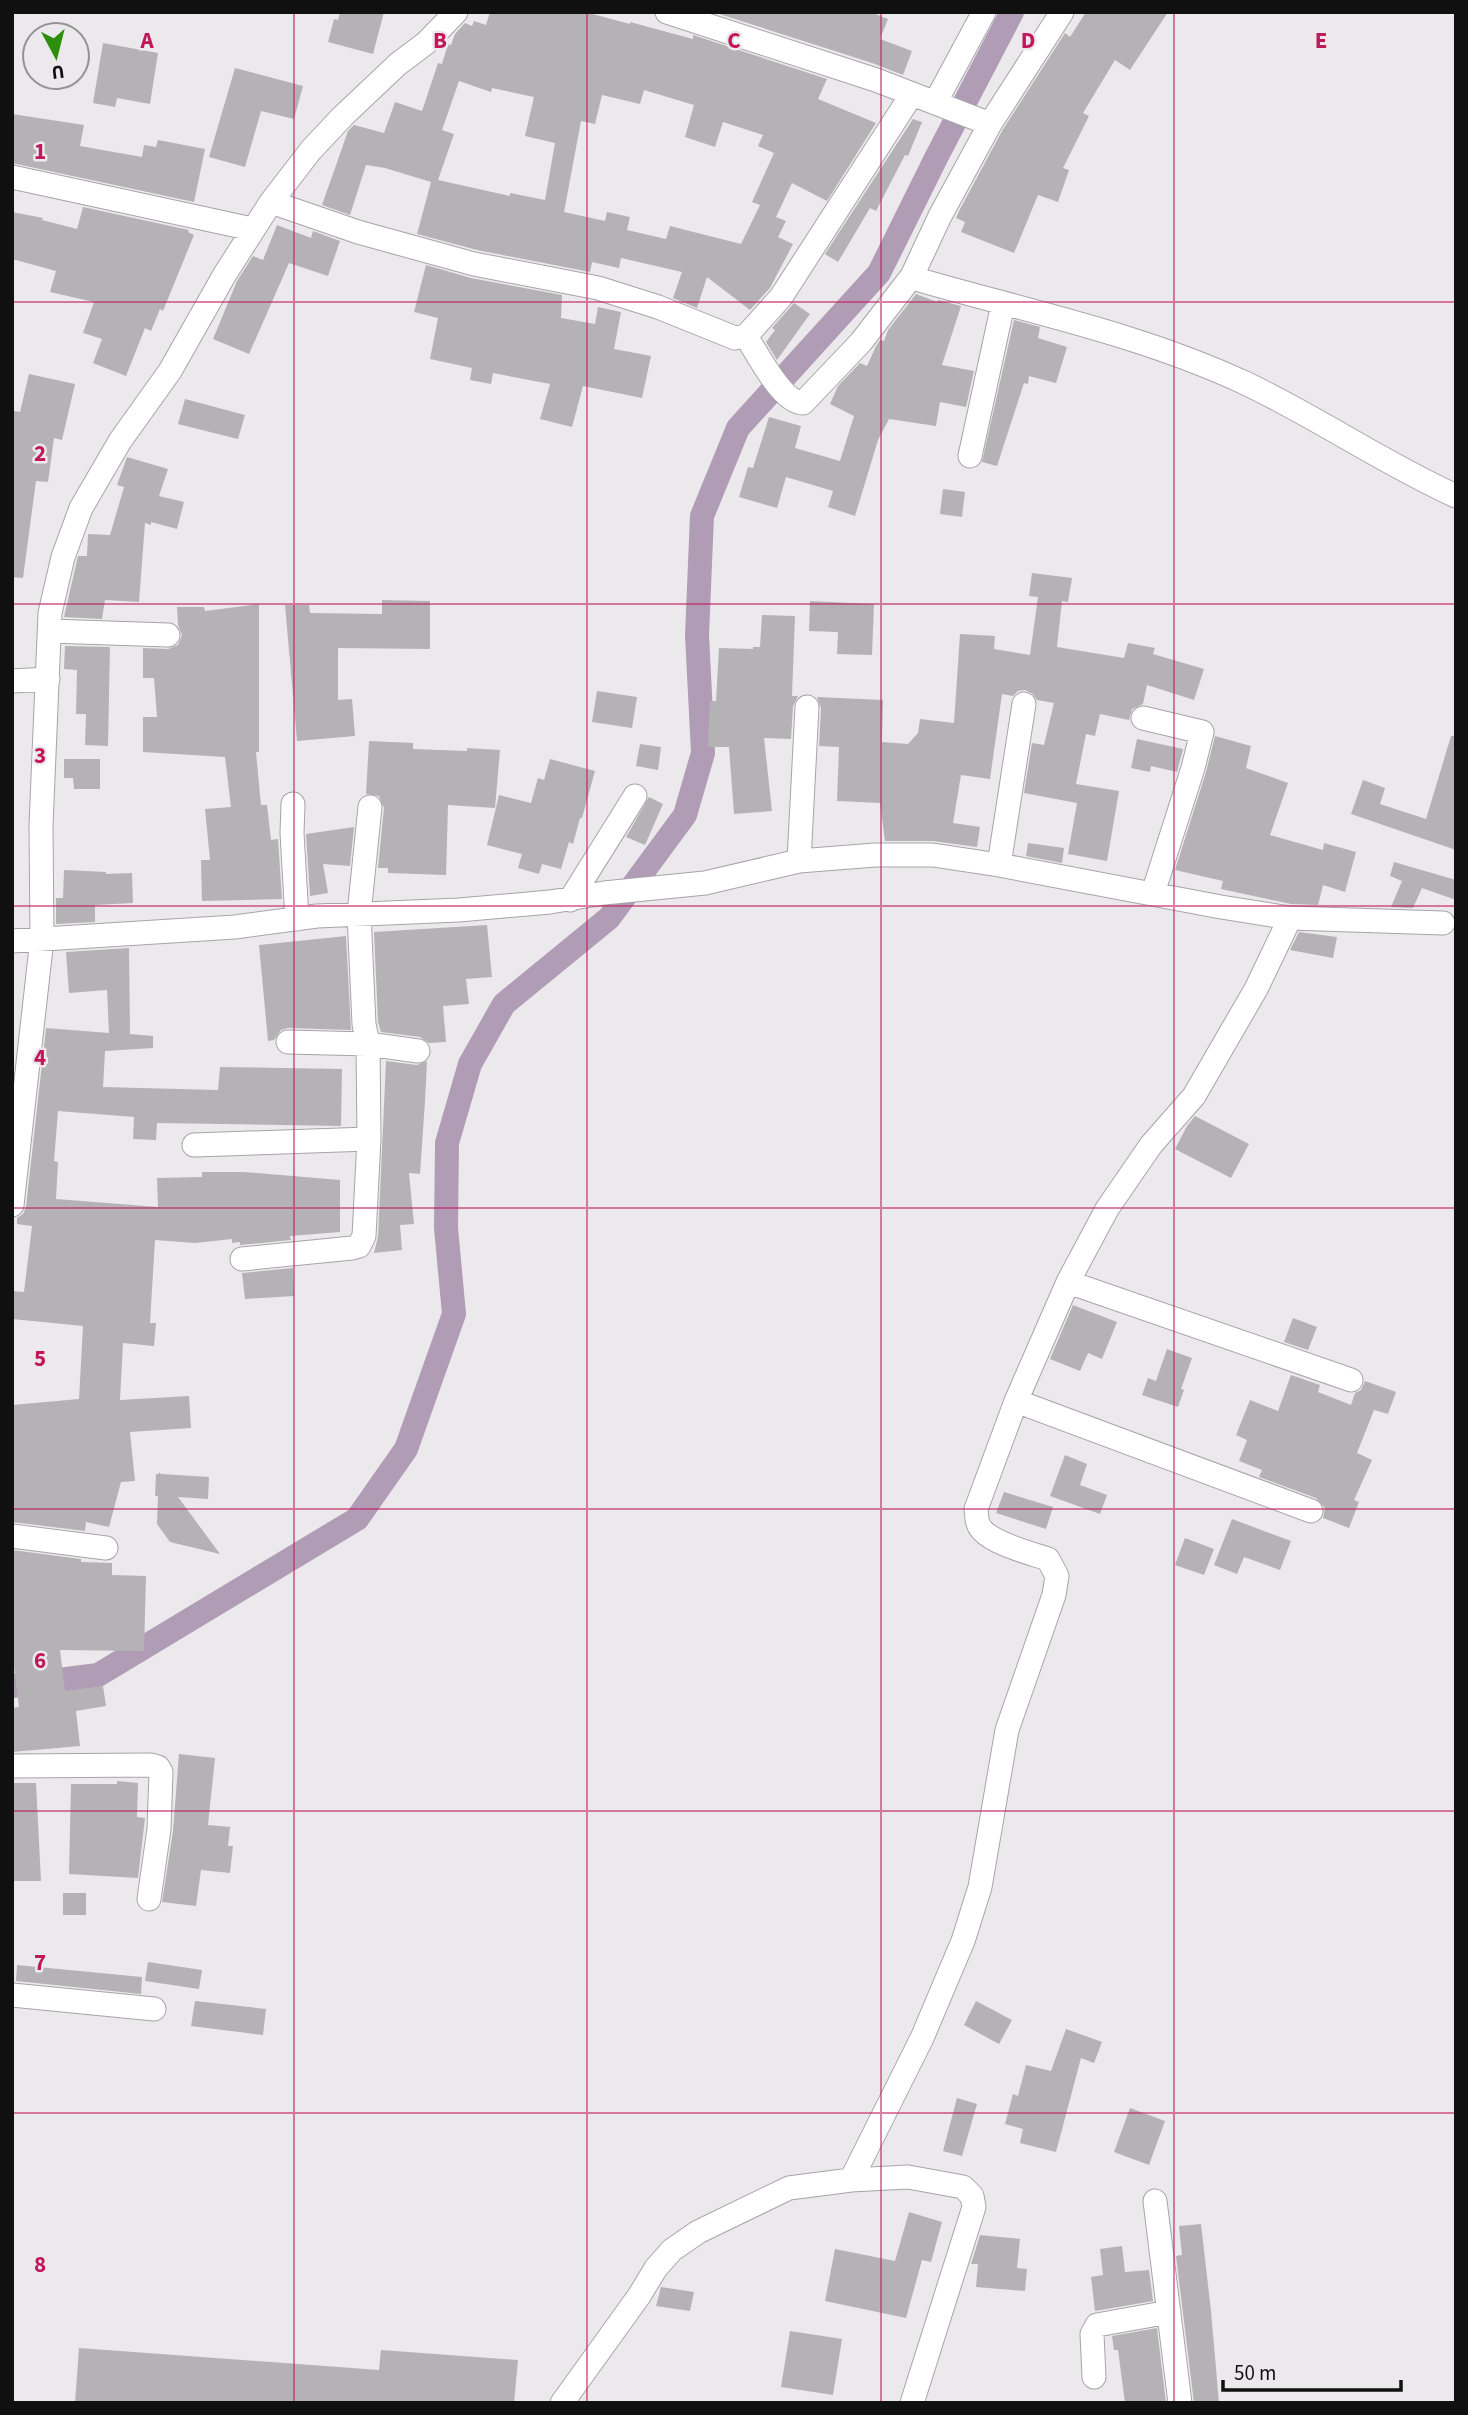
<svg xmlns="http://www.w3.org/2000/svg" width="1468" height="2415" viewBox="0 0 1468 2415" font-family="'Source Sans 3',sans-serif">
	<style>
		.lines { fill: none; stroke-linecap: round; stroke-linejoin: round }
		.canal { stroke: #b19cb6; stroke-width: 24 }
		.building { fill: #b5b2b5; fill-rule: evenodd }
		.street-casing { stroke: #a7a4a7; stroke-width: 25 }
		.street { stroke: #fff; stroke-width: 23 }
		.grid { fill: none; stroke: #c2185b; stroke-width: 2; stroke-opacity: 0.55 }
		.grid-label { font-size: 23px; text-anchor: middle; font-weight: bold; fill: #c2185b; stroke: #ece9ed; stroke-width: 5; stroke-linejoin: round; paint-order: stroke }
	</style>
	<rect width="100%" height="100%" fill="#ece9ed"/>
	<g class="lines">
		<path class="canal" d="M12,1686L98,1675L234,1593L357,1519L406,1449L454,1314L446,1228L447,1143L470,1064L504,1004L609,918L685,815L703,753L697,635L702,516L738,428L879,273L937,156L1012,12"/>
	</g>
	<path class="building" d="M340,12H384L373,54L328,42L334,19L338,20Z
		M490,12H585L630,24V22L693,39V35L827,79L818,99L876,123L827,201L792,183L776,217L786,221L778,237L793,244L770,288L750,310L707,277L697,308L673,298L682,272L621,258L619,268L592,262L590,272L477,250L417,234L431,182L385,168L366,165L350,215L322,205L348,131L354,125L384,133L395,102L422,111L438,63L442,64L448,44L451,45L455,34L465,23L472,26L474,21L486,25ZM459,81L491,92L492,88L534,97L525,136L555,143L545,200L510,193V196L438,180L454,134L442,130ZM644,90L694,105L685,137L715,147L723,122L763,135L758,146L774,153L752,202L760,205L741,244L670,226L666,239L627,230L630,217L607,212L605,221L564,212L581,121L595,124L602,95L640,104Z
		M713,12H870L888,19L880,39L912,51L903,75L872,63Z
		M1086,12H1168L1130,70L1115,60L1083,113L1089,116L1063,168L1069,170L1058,202L1038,195L1014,253L961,232L965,222L956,218L959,211L1002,131L1065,33L1070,37Z
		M103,43L158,53L150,104L117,98L115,107L93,103Z
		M235,68L303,86L294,119L261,111L245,167L209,157Z
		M12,114L84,125L80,146L142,157L144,145L156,147L158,140L205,149L194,202L12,163Z
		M913,119L922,122L908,156L905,155L876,211L870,208L838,262L825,254Z
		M83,207L189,230L188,232L194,235L163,311L160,309L151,331L145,328L126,376L93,363L102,339L83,333L94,302L50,292L56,271L12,259V212L43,218L42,220L77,229Z
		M277,225L311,238L313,231L340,241L328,276L289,263L249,354L213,339L237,281L253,256L263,260Z
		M426,265L471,278L562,295L561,318L595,324L598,307L621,312L614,349L651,356L642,398L583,386L572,427L540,419L550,384L493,373L491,384L470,380L472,368L430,359L438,318L414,312Z
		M916,294L937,302L938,300L961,306L942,365L974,371L966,407L940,402L936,426L889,419L878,440L855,516L828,507L833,491L786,477L777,508L739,497L748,467L753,468L769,417L801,426L795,448L840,461L854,416L830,404L838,386L860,363L867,366L876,346L880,340L884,341L888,330Z
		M794,303L810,314L777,360L766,342L775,330L772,328Z
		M1014,320L1040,327L1038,338L1067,347L1056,383L1029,376L1028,384L1024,383L997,466L982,462Z
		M29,374L75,384L62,440L54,438L48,482L36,481L23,578L12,577V421L14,411L20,412Z
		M185,399L245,415L238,439L178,424Z
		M127,457L168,469L159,496L184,502L177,529L151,522V525L145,523L139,602L105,600L102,619L64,617L78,556H87L88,534L110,535L124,487L117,485Z
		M943,489L965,492L962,517L940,514Z
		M1032,573L1072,578L1068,602L1062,601L1057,647L1124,658L1128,643L1155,648L1153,654L1204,669L1194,700L1147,685L1143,704L1132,709L1129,720L1100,714L1095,736L1086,734L1076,784L1119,791L1107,861L1068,854L1077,803L1024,793L1032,743L1044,745L1054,703L1037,700L1033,694L1025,690L1018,691L1013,696L1002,694L990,779L961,775L953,823L980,827L977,847L933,841H885L880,803L837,801L839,747L819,746L821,708L817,697L883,700L882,742L908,744L918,733L920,719L954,723L960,634L995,636L994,649L1030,655L1038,597L1029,596Z
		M382,600L430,601V649L338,648V700L352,699L355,736L297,741L285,605H309L310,613L382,614Z
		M810,601L874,604L872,655L837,654L838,632L809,631Z
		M259,604V752H256L261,805H267L271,840L278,839L282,899L202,901L201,860H210L205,809L231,807L225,757L143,752V717H157L154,678H143V648L168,649L178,645L182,635L178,625L177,607H204L205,611Z
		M762,615L795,616L792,696H798L793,706L791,739L764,738L772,811L734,814L729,747H708L710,701H716L719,648L753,649V647H760Z
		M65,646L110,647L108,746L85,745L86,714H76L77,670L64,669Z
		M597,691L637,697L632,728L592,722Z
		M1215,736L1251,746L1246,768L1288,783L1270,835L1323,850L1324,843L1356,852L1345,892L1323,885L1318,905L1291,904L1221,889L1223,881L1175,870L1206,772Z
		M1451,736H1456V850L1351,814L1363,780L1385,788L1380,804L1426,819Z
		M1137,739L1183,749L1177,772L1151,766L1150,772L1131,768Z
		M369,741L413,743V749L467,751V748L500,750L495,808L448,805L446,875L388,873V868H378L384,808L379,796L366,794Z
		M640,744L661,747L658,770L636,766Z
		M64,759H100V789H74L73,778H64Z
		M550,759L595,771L582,818H580L573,844L569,842L561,869L542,864L539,874L518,868L522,854L487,845L499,795L531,803L538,778L544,780Z
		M649,797L663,804L645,845L626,837Z
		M354,827L350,866L323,864L328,893L310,896L306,834Z
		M1028,843L1064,848L1062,863L1026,856Z
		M1394,862L1456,880V900L1422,888L1413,908L1391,907L1402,881L1390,876Z
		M64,870L106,872V874L132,873L133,903L95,905V922L56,924V898H63Z
		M487,925L492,977L466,979L469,1004L443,1006L446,1042L429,1043L420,1037L381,1032L378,1022L374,932Z
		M1299,932L1337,937L1333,958L1290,950Z
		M346,936L351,1030L288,1028L281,1030L274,1040L268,1041L259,945Z
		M129,948L130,1034L153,1036V1048L105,1051L103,1087L218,1090L220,1067L342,1069L341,1126L157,1123L156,1140L133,1139L134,1117L58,1111L54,1161L58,1162L56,1199L158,1207L157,1178L202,1177V1172H244L340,1180V1232L290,1236L291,1240L240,1245V1242L232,1243V1239L195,1243L155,1240L150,1323H156L154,1346L123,1343L120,1400L189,1396L191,1428L130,1432L135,1481L121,1482L109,1527L86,1522L85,1531L12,1522V1405L79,1399L83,1326L12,1319V1291L24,1292L32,1226L17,1224V1218L23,1214L26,1207L46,1028L109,1033L107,990L69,993L66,952Z
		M386,1061L417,1065L427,1061L425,1101L420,1174L409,1173L414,1224L400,1225L402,1250L374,1253L378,1237Z
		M1195,1116L1249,1144L1231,1178L1175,1149L1187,1126Z
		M293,1268L294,1296L245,1299L242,1273Z
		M1073,1305L1117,1322L1102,1359L1088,1353L1080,1371L1050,1359Z
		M1293,1318L1317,1327L1308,1350L1284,1342Z
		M1167,1349L1192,1358L1181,1389L1184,1390L1178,1407L1142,1395L1148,1378L1156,1381Z
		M1291,1375L1320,1385L1318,1392L1351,1405L1355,1393L1361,1390L1365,1381L1396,1392L1388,1414L1374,1410L1357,1453L1372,1460L1354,1500L1359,1502L1349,1528L1323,1518L1325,1508L1316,1498L1259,1477L1262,1470L1239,1461L1247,1440L1236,1435L1250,1400L1278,1411Z
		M1065,1455L1087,1464L1080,1485L1107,1495L1100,1514L1050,1496Z
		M159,1472L161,1474L209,1477L208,1499L178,1497L220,1554L170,1542L157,1524L158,1496H155L156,1474H159Z
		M1004,1492L1053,1507L1046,1529L996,1513Z
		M1232,1519L1291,1541L1280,1570L1244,1557L1237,1574L1214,1565Z
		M1185,1538L1214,1549L1204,1575L1175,1565Z
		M12,1550L81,1559V1562L112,1563V1575L146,1576L144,1651L60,1650L65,1691L103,1686L106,1706L76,1711L80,1746L12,1752V1708L19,1707L12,1651Z
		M179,1754L215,1758L208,1825L230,1827L228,1846H233L230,1873L201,1870L196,1906L162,1902L173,1831Z
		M117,1781L138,1783L137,1817L145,1818L138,1878L69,1874L71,1784H117Z
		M12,1783H36L41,1881H12Z
		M63,1893H86V1915H63Z
		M148,1962L202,1970L199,1989L145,1981Z
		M17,1965L142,1977L141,1994L16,1981Z
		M195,2001L266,2009L263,2035L191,2026Z
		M976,2001L1012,2020L999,2044L964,2025Z
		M1066,2029L1102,2042L1094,2063L1081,2058L1056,2152L1020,2143L1023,2129L1005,2124L1013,2094L1018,2096L1026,2065L1051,2071Z
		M957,2098L977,2104L962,2156L943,2151Z
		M1130,2108L1165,2121L1149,2165L1114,2152Z
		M909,2212L942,2222L931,2262L922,2260L906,2318L825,2301L835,2249L895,2261Z
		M1201,2224L1211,2311L1219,2403H1194L1176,2256L1182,2255L1179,2226Z
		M980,2235L1020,2239L1017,2268L1027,2269L1025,2291L976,2287L978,2264H971Z
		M1122,2246L1125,2272L1149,2270L1153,2301L1095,2311L1091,2277L1103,2275L1100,2249Z
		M661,2287L694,2292L690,2311L656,2306Z
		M1157,2328L1166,2403H1125L1118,2350H1114L1112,2336Z
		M790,2331L842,2339L833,2395L781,2387Z
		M79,2348L379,2370L381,2350L518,2360L514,2403H75Z"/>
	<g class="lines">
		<defs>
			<path id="street" d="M667,12L876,80L990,124
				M1062,12L990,124L940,216L912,276L916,279C1026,311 1140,334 1245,383C1317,417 1383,463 1456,496
				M935,103L984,12
				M12,177L252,229
				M271,202L358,232L474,264L598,288L658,307L735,338L746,336L781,297L912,94
				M746,336C757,353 782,403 803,403L861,342L912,276
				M970,456L1003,304
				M50,631L168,635
				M12,681L48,679
				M1143,718L1202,732L1193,768L1153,893
				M293,804L292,833L297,919
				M799,861L807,707
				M999,865L1024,704
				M570,900L635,796
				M1290,918L1443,923
				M12,941L235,927L317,916L459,910L550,902L604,893L705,883L799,861L875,855H933L999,865L1221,907L1290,918L1256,989L1194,1096L1151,1145L1107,1209L1068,1282L1016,1401L976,1509C977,1516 976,1524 982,1530C994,1544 1030,1553 1048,1559L1057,1576L1054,1595L1007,1730L980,1887L963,1941L922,2038L851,2180L789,2188L698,2232L672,2250L656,2268L639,2296L562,2403
				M288,1042L368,1044L418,1051
				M194,1145L369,1139
				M12,1205L42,939L41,825L50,613L63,557L81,508L120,441L170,371L225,274L271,202L311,150L343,116L398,64L426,43L456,12
				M242,1259L352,1248L359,1246L364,1236L369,1139L368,1044L364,1024L359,914L370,807
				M1068,1282L1351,1380
				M1016,1401L1311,1511
				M12,1536L106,1548
				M12,1766L151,1765L158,1767L161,1772L159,1829L149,1899
				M12,1995L154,2009
				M851,2180L908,2177L963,2187L972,2196L974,2207L912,2403
				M1155,2201L1180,2403
				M1094,2377L1092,2334L1097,2325L1169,2312"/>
		</defs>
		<use href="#street" class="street-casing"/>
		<use href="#street" class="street"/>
	</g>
	<path class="grid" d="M294,12V2403M587,12V2403M881,12V2403M1174,12V2403M12,302H1456M12,604H1456M12,906H1456M12,1208H1456M12,1509H1456M12,1811H1456M12,2113H1456"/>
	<g class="grid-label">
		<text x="147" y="48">A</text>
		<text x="440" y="48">B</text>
		<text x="734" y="48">C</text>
		<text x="1028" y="48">D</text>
		<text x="1321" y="48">E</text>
		<text x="40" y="159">1</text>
		<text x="40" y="461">2</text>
		<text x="40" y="763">3</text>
		<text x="40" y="1065">4</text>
		<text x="40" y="1366">5</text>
		<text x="40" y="1668">6</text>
		<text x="40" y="1970">7</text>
		<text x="40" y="2272">8</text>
	</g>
	<rect width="1468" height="2415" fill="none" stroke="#111011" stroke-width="28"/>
	<g transform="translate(56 56) rotate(173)"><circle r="33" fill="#ece9ed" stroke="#949295" stroke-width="2"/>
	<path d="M0-5L12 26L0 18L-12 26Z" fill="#2d900c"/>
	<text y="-10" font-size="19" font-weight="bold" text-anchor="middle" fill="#111011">U</text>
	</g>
	<path d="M1223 2380v10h178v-10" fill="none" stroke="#111011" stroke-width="3.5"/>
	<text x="1234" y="2380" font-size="21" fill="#111011" stroke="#ece9ed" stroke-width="5" paint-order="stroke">50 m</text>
</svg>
